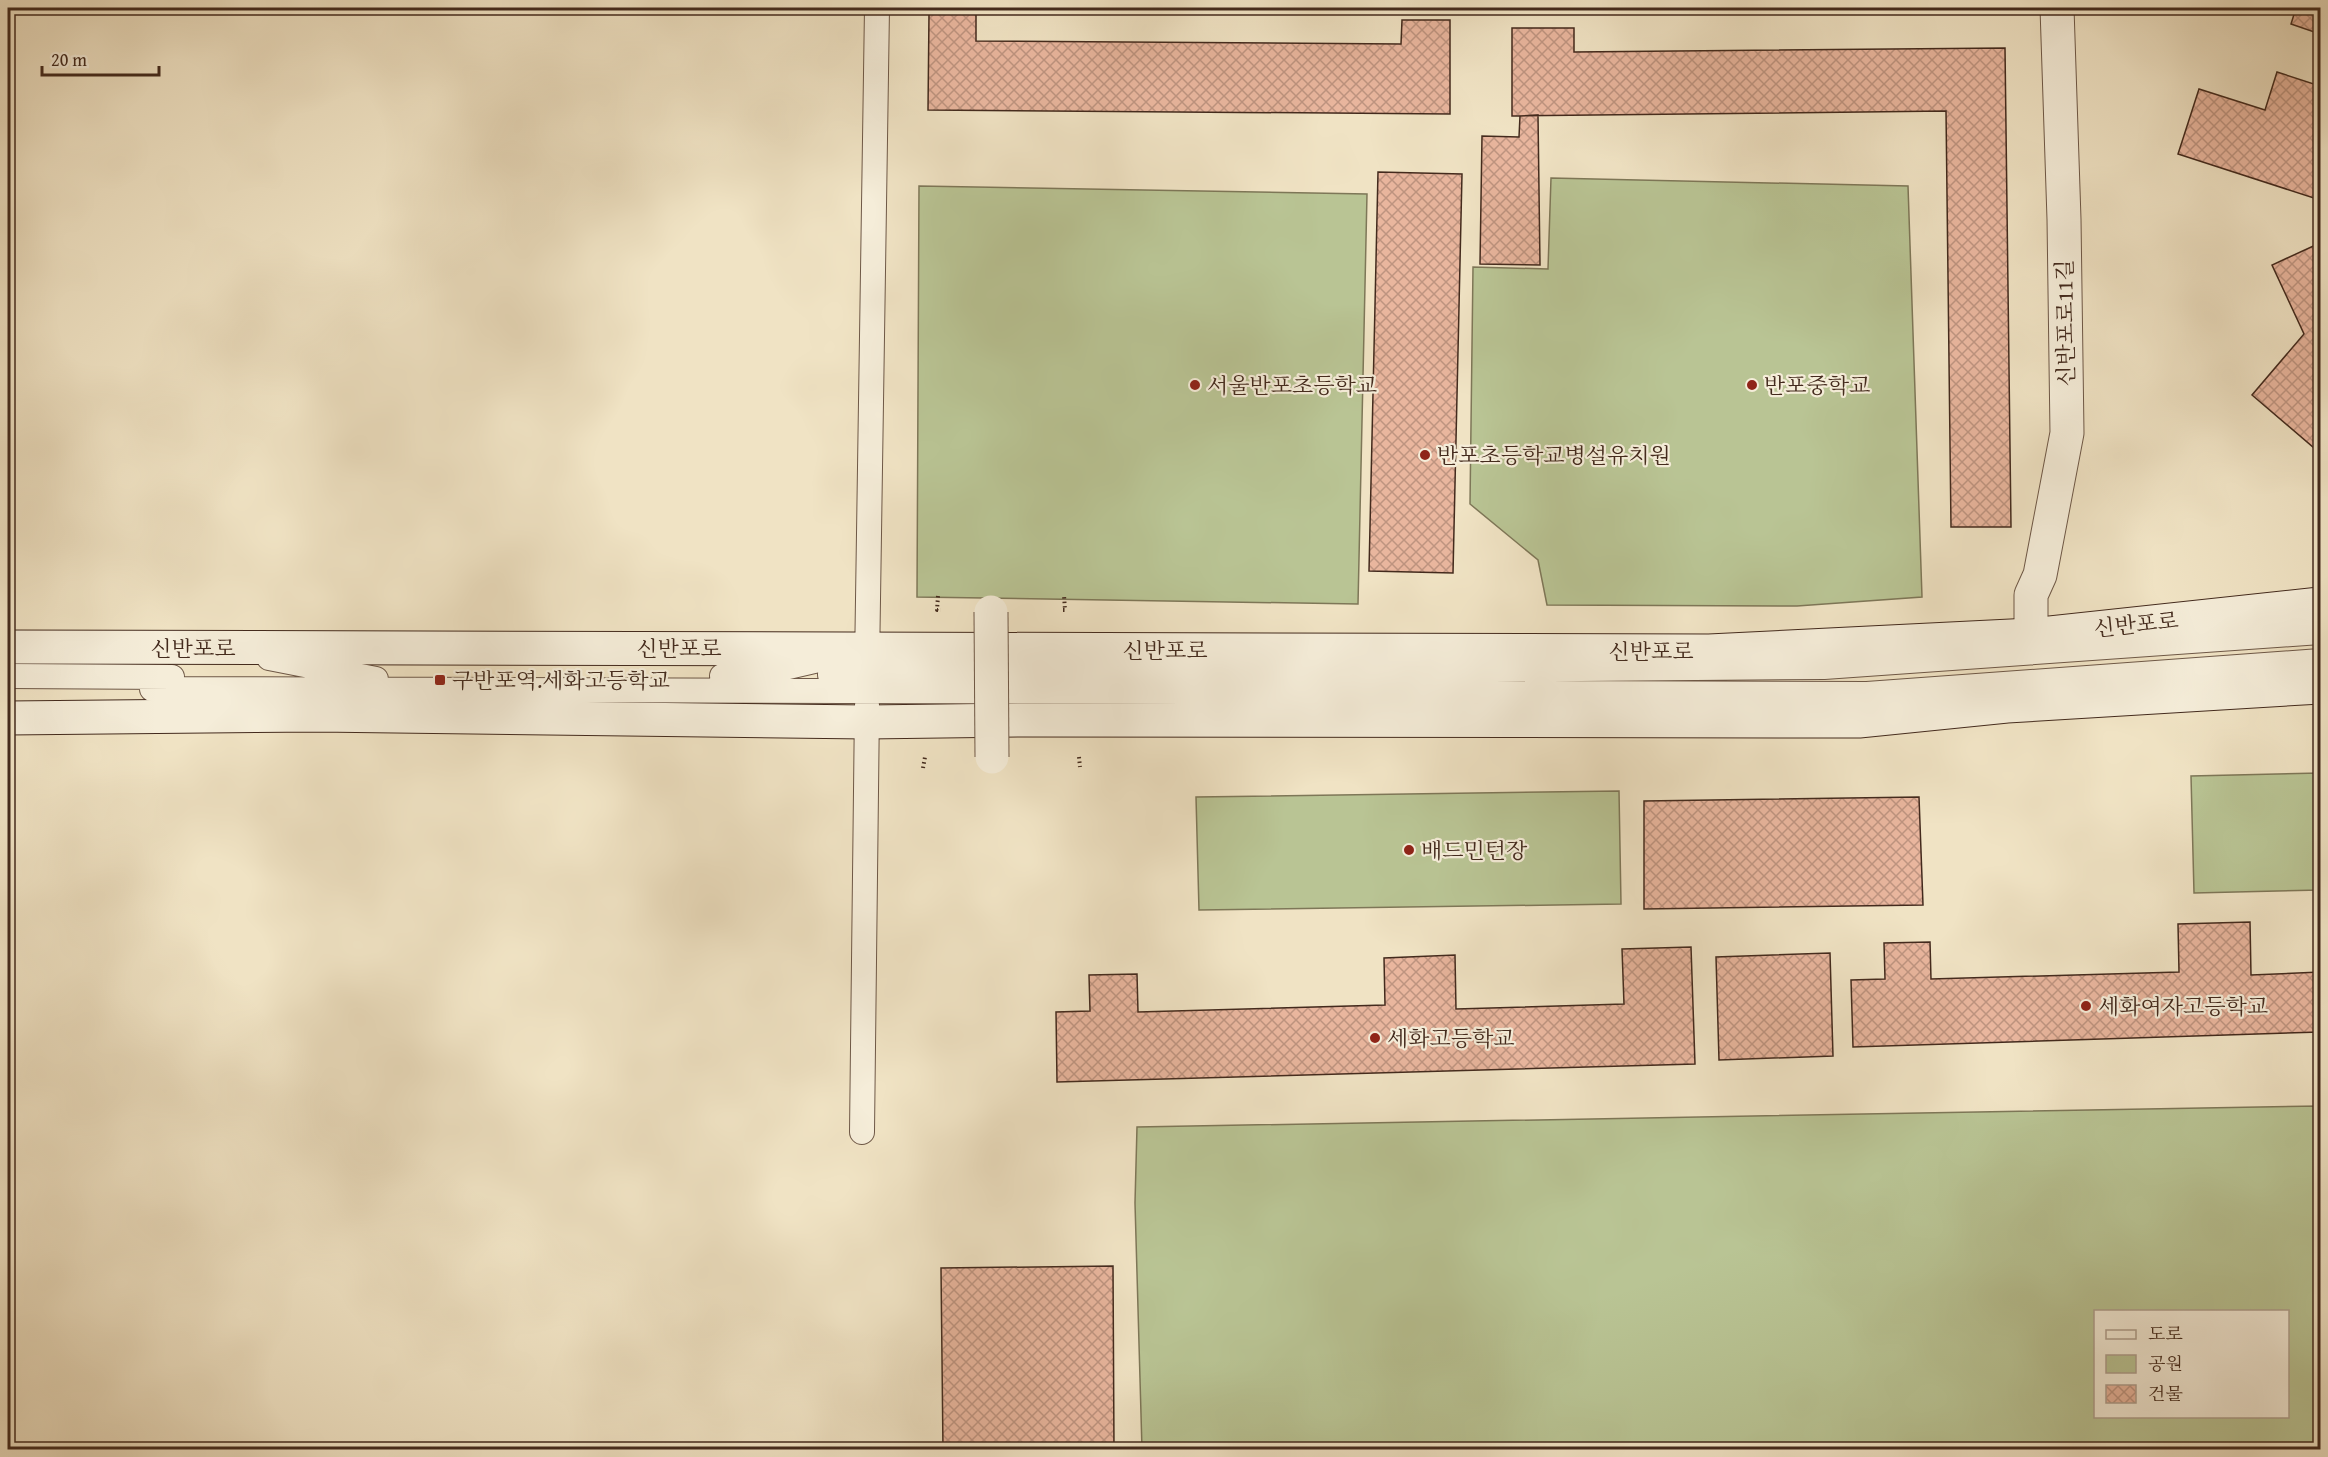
<svg xmlns="http://www.w3.org/2000/svg" width="2328" height="1457" viewBox="0 0 2328 1457" font-family="'Gentium Book Plus','Noto Serif KR',serif">
	<style>
		.green { fill: #b9c494; stroke: #7e7758; stroke-width: 1.5; fill-rule: evenodd }
		.building { fill: url(#building-cross-hatch); stroke: #432a1d; stroke-width: 1.5 }
		.lines { fill: none; stroke-linecap: round; stroke-linejoin: round }
		.lane-casing { stroke: #6e5847; stroke-width: 26 }
		.street-casing { stroke: #6e5847; stroke-width: 35 }
		.secondary-casing { stroke: #432a1d; stroke-width: 35 }
		.path { stroke: #432a1d; stroke-width: 4; stroke-dasharray: 1.5 3; stroke-linecap: butt }
		.lane { stroke: #f5edd9; stroke-width: 24 }
		.street { stroke: #f5edd9; stroke-width: 33 }
		.secondary { stroke: #f5edd9; stroke-width: 33 }
		.street-bridge-casing { stroke: #6e5847; stroke-width: 35; stroke-linecap: butt }
		.street-bridge { stroke: #f5edd9; stroke-width: 33 }
		.poi-dot { fill: #8f2418; stroke: #f5edd9; stroke-width: 2 }
		.labels { text-anchor: middle; dominant-baseline: central; stroke-width: 4.5; stroke-linejoin: round; paint-order: stroke }
		.street-label { font-size: 22px; fill: #432a1d; stroke: #f5edd9 }
		.poi-label { font-size: 22px; fill: #432a1d; stroke: #f5edd9; text-anchor: start }
	</style>
	<defs>
		<pattern id="building-cross-hatch" width="8" height="8" patternUnits="userSpaceOnUse" patternTransform="scale(1.5)"><rect width="8" height="8" fill="#e9b69e"/><path d="M0 0l8 8M0 8l8-8" fill="none" stroke="#be9480"/></pattern>
	</defs>
	<rect width="100%" height="100%" fill="#f0e3c4"/>
	<filter id="stains"><feTurbulence type="fractalNoise" baseFrequency=".00333" numOctaves="4"/><feColorMatrix values="0 0 0 0 .2 0 0 0 0 .09 0 0 0 0 .02 0 0 0 .5 -.17"/></filter>
	<radialGradient id="worn" r=".72"><stop offset=".6" stop-color="#630" stop-opacity="0"/><stop offset="1" stop-color="#630" stop-opacity=".3"/></radialGradient>
	<path class="green" d="M1551,178L1908,186L1922,597L1797,606L1547,605L1538,560L1470,504L1473,267L1548,269Z
		M919,186L1367,194L1358,604L917,597Z
		M2320,773V890L2194,893L2191,776Z
		M1619,791L1621,904L1199,910L1196,797Z
		M2320,1106V1449H1142L1135,1203L1137,1127ZM2096,1312H2288V1416H2096Z"/>
	<path class="building" d="M2296,8H2320V34L2291,24Z
		M929,14H976V41L1401,44L1402,20H1450V114L928,110Z
		M1512,28H1574V52L2005,48L2011,527H1951L1946,111L1512,116Z
		M2277,72L2320,86V200L2178,154L2199,89L2265,110Z
		M1538,115L1540,265L1480,264L1482,136L1519,137L1520,116Z
		M1378,172L1462,174L1453,573L1369,571Z
		M2320,243V453L2252,395L2304,334L2272,265Z
		M1919,797L1923,905L1644,909V801Z
		M2250,922L2251,975L2320,972V1032L1853,1047L1851,980L1885,979L1884,943L1930,942L1931,979L2179,972L2178,924Z
		M1691,947L1695,1064L1057,1082L1056,1012L1090,1011L1089,975L1137,974L1138,1012L1385,1005L1384,958L1455,955L1456,1009L1624,1004L1622,949Z
		M1830,953L1833,1056L1719,1060L1716,957Z
		M1113,1266L1114,1450H943L941,1268Z"/>
	<g class="lines">
		<defs>
			<path id="lane" d="M269,658L376,679
				M867,665L877,8
				M830,675L1824,667L2320,632
				M8,676L172,677
				M722,676H750L827,658
				M152,689L1867,694L2320,661
				M862,1132L867,706"/>
			<path id="street" d="M2031,635V595L2040,575L2067,433L2064,219L2057,8"/>
			<path id="secondary" d="M8,647L1709,651L2031,635L2320,604
				M8,718L318,715L867,722L1022,720L1859,721L2007,706L2320,687"/>
		</defs>
		<use href="#lane" class="lane-casing"/>
		<use href="#street" class="street-casing"/>
		<use href="#secondary" class="secondary-casing"/>
		<path class="path" d="M938,596L937,610H941
			M1063,610H1065L1064,595
			M1079,757L1080,767
			M923,768L925,757"/>
		<use href="#lane" class="lane"/>
		<use href="#street" class="street"/>
		<use href="#secondary" class="secondary"/>
		<defs>
			<path id="street-bridge" d="M991,612L992,757"/>
		</defs>
		<use href="#street-bridge" class="street-bridge-casing"/>
		<use href="#street-bridge" class="street-bridge"/>
	</g>
	<g class="poi-dot">
		<circle cx="1195" cy="385" r="6"/>
		<circle cx="1752" cy="385" r="6"/>
		<circle cx="1425" cy="455" r="6"/>
		<rect x="434" y="674" width="12" height="12" rx="3"/>
		<circle cx="1409" cy="850" r="6"/>
		<circle cx="2086" cy="1006" r="6"/>
		<circle cx="1375" cy="1038" r="6"/>
	</g>
	<g class="labels">
		<g class="street-label">
			<text transform="translate(2065 323) rotate(-91)">신반포로11길</text>
			<text transform="translate(2136 624) rotate(-6)">신반포로</text>
			<text x="193" y="648">신반포로</text>
			<text x="679" y="648">신반포로</text>
			<text x="1165" y="650">신반포로</text>
			<text x="1651" y="651">신반포로</text>
		</g>
		<g class="poi-label">
			<text x="1207" y="385">서울반포초등학교</text>
			<text x="1764" y="385">반포중학교</text>
			<text x="1437" y="455">반포초등학교병설유치원</text>
			<text x="452" y="680">구반포역.세화고등학교</text>
			<text x="1421" y="850">배드민턴장</text>
			<text x="2098" y="1006">세화여자고등학교</text>
			<text x="1387" y="1038">세화고등학교</text>
		</g>
	</g>
	<rect width="2328" height="1457" fill="none" stroke="#f0e3c4" stroke-width="30"/>
	<rect x="9" y="9" width="2310" height="1439" fill="none" stroke="#432a1d" stroke-width="3"/>
	<rect x="15" y="15" width="2298" height="1427" fill="none" stroke="#432a1d" stroke-width="1.5"/>
	<rect x="2094" y="1310" width="195" height="108" fill="#f5edd9" stroke="#ae9f8e" stroke-width="1.5"/>
	<rect x="2106" y="1330" width="30" height="9" fill="#f5edd9" stroke="#ae9f8e" stroke-width="1.5"/>
	<text x="2148" y="1340" font-size="18" fill="#432a1d">도로</text>
	<rect x="2106" y="1355" width="30" height="18" fill="#b9c494" stroke="#ae9f8e" stroke-width="1.5"/>
	<text x="2148" y="1370" font-size="18" fill="#432a1d">공원</text>
	<rect x="2106" y="1385" width="30" height="18" fill="url(#building-cross-hatch)" stroke="#ae9f8e" stroke-width="1.5"/>
	<text x="2148" y="1400" font-size="18" fill="#432a1d">건물</text>
	<path d="M42 66v9h117v-9" fill="none" stroke="#432a1d" stroke-width="3"/>
	<text x="51" y="66" font-size="18" fill="#432a1d" stroke="#f5edd9" stroke-width="4.5" paint-order="stroke">20 m</text>
	<rect width="100%" height="100%" filter="url(#stains)"/>
	<rect width="100%" height="100%" fill="url(#worn)"/>
</svg>
